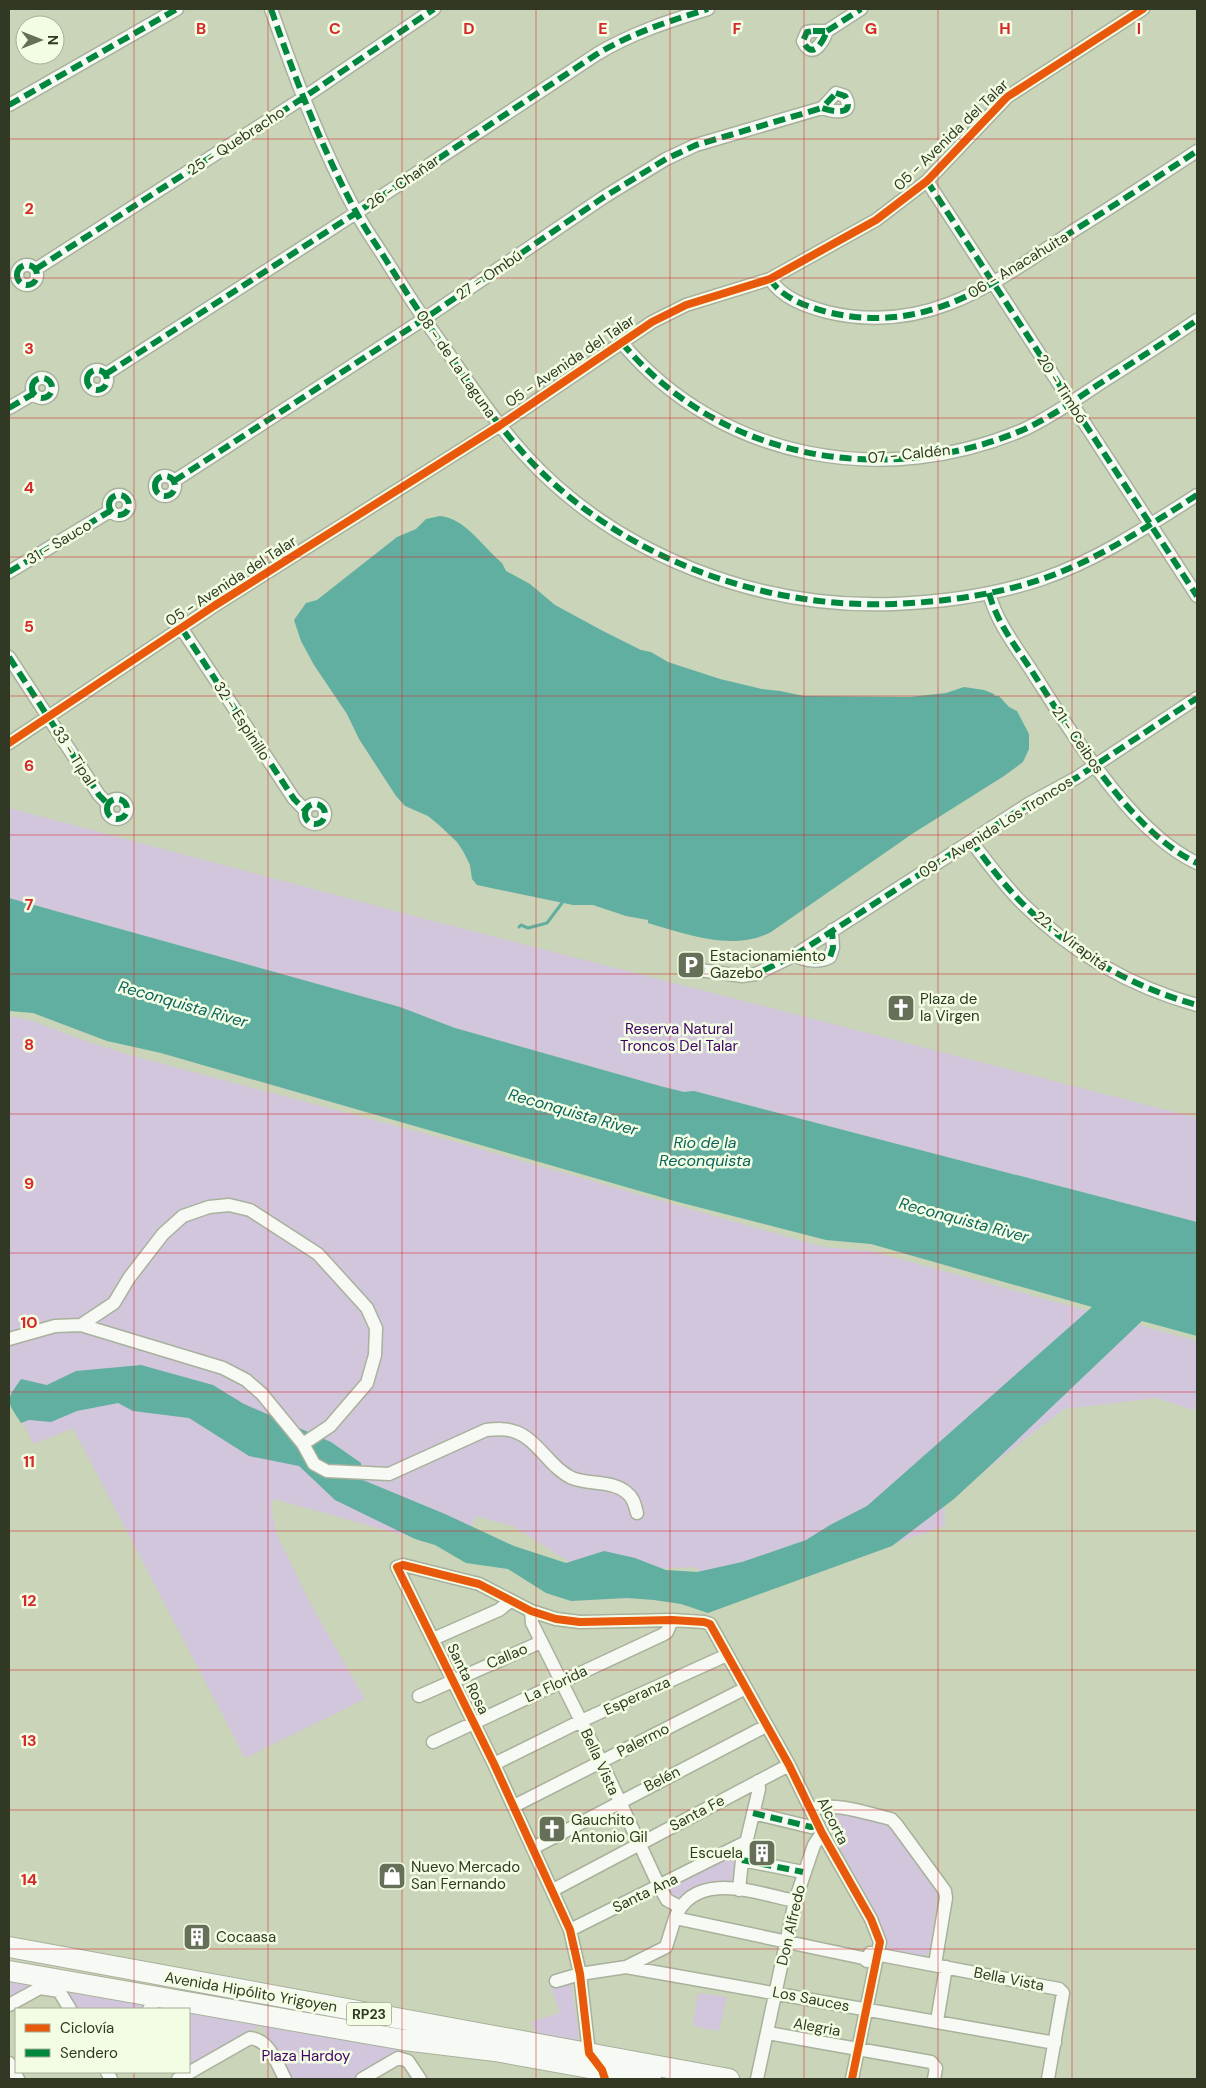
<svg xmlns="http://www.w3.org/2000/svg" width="1206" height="2088" viewBox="0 0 1206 2088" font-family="'DM Sans',sans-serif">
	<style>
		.green { fill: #d2c6dd }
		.water { fill: #61afa0 }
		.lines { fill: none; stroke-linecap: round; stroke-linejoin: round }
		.stream { stroke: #61afa0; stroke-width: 3 }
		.street-casing { stroke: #a8b19b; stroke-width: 15 }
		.primary-casing { stroke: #a8b19b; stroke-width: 22 }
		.street { stroke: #f7f9f4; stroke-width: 12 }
		.primary { stroke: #f7f9f4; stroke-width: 20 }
		.quiet { stroke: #00873e; stroke-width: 6; stroke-dasharray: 12 6; stroke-linecap: butt }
		.cycleway-casing { stroke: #f2fde3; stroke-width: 11 }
		.cycleway { stroke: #e8590c; stroke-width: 8 }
		.grid { fill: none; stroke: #d62828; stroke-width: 1; stroke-opacity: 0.55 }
		.labels { text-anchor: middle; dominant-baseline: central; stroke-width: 5; stroke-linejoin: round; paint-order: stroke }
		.shield { fill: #f2fde3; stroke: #6b745d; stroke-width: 1 }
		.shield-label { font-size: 14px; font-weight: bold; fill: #313924 }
		.street-label { font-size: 15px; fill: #313924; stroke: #f2fde3 }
		.poi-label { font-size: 15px; fill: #313924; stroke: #f2fde3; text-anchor: start }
		.park-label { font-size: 15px; fill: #400067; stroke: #f2fde3 }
		.water-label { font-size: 16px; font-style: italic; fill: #0a635c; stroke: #f2fde3 }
		.grid-label { font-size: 16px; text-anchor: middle; font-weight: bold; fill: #d62828; stroke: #f2fde3; stroke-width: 5; stroke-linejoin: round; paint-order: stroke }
	</style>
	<rect width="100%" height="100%" fill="#c9d4b8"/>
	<path class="green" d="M9,808L418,917L1197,1118V1222L694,1091L684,1092L660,1086L455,1028L400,1007L9,898Z
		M9,1016L30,1020L88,1042L144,1059L438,1137L823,1247L871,1251L1197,1341V1411L1156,1398L1064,1409L944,1502L945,1526L707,1608L697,1567L648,1569L577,1567L513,1526L476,1516L461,1551L274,1499L271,1505L276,1533L311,1605L365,1699L245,1758L73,1428L34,1444L9,1397Z
		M834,1811L889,1823L938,1891L930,1951L922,1958L892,1953L889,1950L878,1919L828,1826L825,1818L829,1812Z
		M735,1854L739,1855L734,1882L731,1885L710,1883L677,1899H673L669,1891L672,1886Z
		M570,1979L579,2034L577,2042L537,2033L531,2022L560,2013L550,1985Z
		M9,1980L40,1988L9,2005Z
		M59,1991L151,2006L147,2009H70Z
		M698,1993L727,1997L719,2031L693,2026Z
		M189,2012L358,2041L404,2051L354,2079H292L261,2025L191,2072L189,2068Z"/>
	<path class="water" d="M440,516C465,518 483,547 502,563L506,571L530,584L555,605L603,631L641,650L651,652L668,662L720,679L762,689L780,691L804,696L910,697L946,693L964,687L984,690L994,694L995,696H999L1009,707L1017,711L1029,734V749L1023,762L1004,776L912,834L771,932C733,952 686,934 648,923V920L626,916L593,905H573L477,885L472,879L470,865L463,851L457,842L439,825L428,816L405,806L396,796L359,739L347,714L314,665L301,641L294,620L306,603L317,600L397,537L416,529L426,519Z
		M9,898L400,1007L455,1028L660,1086L684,1092L694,1091L1197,1222V1336L1142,1321L993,1463L954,1499L892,1546L708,1613L681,1604L654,1600L627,1598L571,1601L546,1593L508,1569L466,1563L435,1545L415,1539L335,1500L299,1466L249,1456L189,1418L133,1411L118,1403L77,1411L51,1422L29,1420L21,1423C6,1399 5,1402 21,1379L47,1385L76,1371L141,1365L213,1385L244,1404L331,1442L361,1463L363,1480L445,1514L514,1546L566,1563L604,1551L635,1558L666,1570L697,1572L742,1562L806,1540L830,1525L867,1506L1092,1307L871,1244L826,1240L678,1202L161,1053L107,1041L33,1013L9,1011Z"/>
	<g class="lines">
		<path class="stream" d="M519,927L521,925L528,928L547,923L562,903"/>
		<defs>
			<path id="street" d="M271,9C295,78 321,147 356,212C365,229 376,244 386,260C404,289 422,317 442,344C468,382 494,421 525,455C617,556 759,609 894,604C943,602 995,595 1042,579C1098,560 1148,526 1197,495
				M813,31H827C823,42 812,61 803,41L807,32Z
				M827,31L861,9
				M836,93L845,96C856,116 833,112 822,108Z
				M9,105L177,9
				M927,181L1197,596
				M17 275a10 10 0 1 1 20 0a10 10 0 1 1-20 0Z
				M36,269L303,98L434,9
				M770,279C782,298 805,306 827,312C927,336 995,283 1073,231C1115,205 1156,178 1197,151
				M622,343C721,461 886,489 1025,429C1051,417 1075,400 1099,384C1132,363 1165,342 1197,320
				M87 380a10 10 0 1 1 20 0a10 10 0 1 1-20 0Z
				M106,374L356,213L597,54C632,33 669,21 708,9
				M32 388a10 10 0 1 1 20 0a10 10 0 1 1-20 0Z
				M9,408L33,394
				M155 486a10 10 0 1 1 20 0a10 10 0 1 1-20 0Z
				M174,481L424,319L604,197L666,159L696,145L822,108
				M109 505a10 10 0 1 1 20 0a10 10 0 1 1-20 0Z
				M9,572L110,511
				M989,593C997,624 1018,649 1035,676C1073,735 1132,833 1197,863
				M182,629L294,799L305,810
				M9,657L99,795L108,804
				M9,743L214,606L499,426L652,322L686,305L770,279L876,220L927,181L1007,97L1143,9
				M107 809a10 10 0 1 1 20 0a10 10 0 1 1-20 0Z
				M305 814a10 10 0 1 1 20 0a10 10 0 1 1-20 0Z
				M971,841C987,862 1003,884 1022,903C1071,952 1131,987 1197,1005
				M795,955L1030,803L1076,778L1197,698
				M693,969L742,976L756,974L795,955C805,961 819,963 830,957L833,948L832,930
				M81,1325L114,1303L129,1278L163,1234L183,1216L209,1207L229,1205L250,1210L318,1254L367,1308L376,1328L375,1355L367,1383L330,1426L303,1444
				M9,1339L55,1326L81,1325L223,1368L246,1380L262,1394L303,1444L314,1464L327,1471L389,1474L486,1430C496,1429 507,1428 516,1432C538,1440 550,1468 572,1478C589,1485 613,1480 627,1493C634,1498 635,1506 637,1513
				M531,1611L532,1623L601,1761L659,1886L667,1900L680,1907
				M433,1639L499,1610L510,1601
				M419,1696L541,1642
				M433,1742L662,1635L667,1632L672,1620
				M494,1764L581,1721L727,1655
				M514,1806L746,1688
				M811,1809C838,1802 865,1813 891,1819L896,1824L945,1891L946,1898L935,1964
				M753,1813L811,1827L818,1825
				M533,1848L766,1726
				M742,1860L803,1872
				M553,1890L789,1765
				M739,1890L742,1860L759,1789L758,1781
				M795,1901C756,1893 695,1869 675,1918L863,1958L867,1961
				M570,1930L746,1842
				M870,1953L1059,1989L1063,1993L1048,2079
				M626,1967L1055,2043
				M556,1981L580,1974L626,1967L666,1947L675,1918
				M9,2005L40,1988L59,1991L70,2009
				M149,2009H152
				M937,2021L946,1967
				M768,2033L931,2062L936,2068L934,2079
				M593,2058L589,2053L580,1974L570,1930L494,1764L397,1567L403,1565L479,1584L531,1611L556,1619L580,1622L672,1620L704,1622L710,1624L789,1765L822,1833L871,1919L880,1942L852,2079
				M9,2063L18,2079
				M107,2072L111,2079
				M178,2079L250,2038C270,2040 277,2064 285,2079
				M362,2079L398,2058L408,2061L420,2079
				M757,2079L795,1901L814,1845L822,1833"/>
			<path id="primary" d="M9,1947L729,2079
				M9,1971L404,2040L495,2051L651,2079"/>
		</defs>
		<use href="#street" class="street-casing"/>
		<use href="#primary" class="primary-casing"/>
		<use href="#street" class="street"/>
		<use href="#primary" class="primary"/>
		<path class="quiet" d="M271,9C295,78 321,147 356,212C365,229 376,244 386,260C404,289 422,317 442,344C468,382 494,421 525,455C617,556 759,609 894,604C943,602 995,595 1042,579C1098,560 1148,526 1197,495
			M813,31H827C823,42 812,61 803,41L807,32Z
			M827,31L861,9
			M836,93L845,96C856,116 833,112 822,108Z
			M9,105L177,9
			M927,181L1197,596
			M17 275a10 10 0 1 1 20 0a10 10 0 1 1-20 0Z
			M36,269L303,98L434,9
			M770,279C782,298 805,306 827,312C927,336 995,283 1073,231C1115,205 1156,178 1197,151
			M622,343C721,461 886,489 1025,429C1051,417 1075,400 1099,384C1132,363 1165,342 1197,320
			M87 380a10 10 0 1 1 20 0a10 10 0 1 1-20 0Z
			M106,374L356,213L597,54C632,33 669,21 708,9
			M32 388a10 10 0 1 1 20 0a10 10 0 1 1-20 0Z
			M9,408L33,394
			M155 486a10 10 0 1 1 20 0a10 10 0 1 1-20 0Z
			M174,481L424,319L604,197L666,159L696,145L822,108
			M109 505a10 10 0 1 1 20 0a10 10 0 1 1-20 0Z
			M9,572L110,511
			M989,593C997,624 1018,649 1035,676C1073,735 1132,833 1197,863
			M182,629L294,799L305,810
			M9,657L99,795L108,804
			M107 809a10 10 0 1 1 20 0a10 10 0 1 1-20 0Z
			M305 814a10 10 0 1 1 20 0a10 10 0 1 1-20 0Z
			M971,841C987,862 1003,884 1022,903C1071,952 1131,987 1197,1005
			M795,955L1030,803L1076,778L1197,698
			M693,969L742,976L756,974L795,955C805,961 819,963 830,957L833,948L832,930
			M753,1813L811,1827L818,1825
			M742,1860L803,1872"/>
		<defs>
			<path id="cycleway" d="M9,743L214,606L499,426L652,322L686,305L770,279L876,220L927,181L1007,97L1143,9
				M605,2079L602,2070L589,2053L580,1974L570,1930L494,1764L397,1567L403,1565L479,1584L531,1611L556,1619L580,1622L672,1620L704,1622L710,1624L789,1765L822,1833L871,1919L880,1942L852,2079"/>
		</defs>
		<use href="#cycleway" class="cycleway-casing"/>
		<use href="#cycleway" class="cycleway"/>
	</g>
	<path class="grid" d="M134,9V2009M268,9V2079M402,9V2079M536,9V2079M670,9V2079M804,9V2079M938,9V2079M1072,9V2079M9,139H1197M9,278H1197M9,418H1197M9,557H1197M9,696H1197M9,835H1197M9,974H1197M9,1114H1197M9,1253H1197M9,1392H1197M9,1531H1197M9,1670H1197M9,1810H1197M9,1949H1197M134,2072V2079"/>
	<defs>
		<symbol id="parking-square" viewBox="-11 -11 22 22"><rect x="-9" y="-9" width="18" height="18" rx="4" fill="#666f58" stroke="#f2fde3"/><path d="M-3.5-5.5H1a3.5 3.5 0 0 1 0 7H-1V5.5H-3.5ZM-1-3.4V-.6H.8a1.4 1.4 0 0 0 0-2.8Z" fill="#fff"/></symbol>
		<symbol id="church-square" viewBox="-11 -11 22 22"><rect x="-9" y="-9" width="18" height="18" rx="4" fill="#666f58" stroke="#f2fde3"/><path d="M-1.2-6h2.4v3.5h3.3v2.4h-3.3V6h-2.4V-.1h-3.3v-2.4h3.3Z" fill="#fff"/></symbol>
		<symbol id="building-square" viewBox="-11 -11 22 22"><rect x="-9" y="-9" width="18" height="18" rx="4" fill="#666f58" stroke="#f2fde3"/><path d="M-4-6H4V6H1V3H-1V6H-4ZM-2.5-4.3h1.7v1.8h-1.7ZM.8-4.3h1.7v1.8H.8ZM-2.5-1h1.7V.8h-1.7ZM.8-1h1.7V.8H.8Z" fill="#fff"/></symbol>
		<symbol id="shop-square" viewBox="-11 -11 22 22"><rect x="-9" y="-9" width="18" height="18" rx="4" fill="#666f58" stroke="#f2fde3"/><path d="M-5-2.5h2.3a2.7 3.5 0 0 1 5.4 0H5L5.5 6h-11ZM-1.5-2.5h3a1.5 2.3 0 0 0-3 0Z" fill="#fff"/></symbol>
	</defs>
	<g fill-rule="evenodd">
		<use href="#parking-square" x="675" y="949" width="32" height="32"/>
		<use href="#church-square" x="885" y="992" width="32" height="32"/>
		<use href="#church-square" x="536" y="1813" width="32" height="32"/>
		<use href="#building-square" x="746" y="1837" width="32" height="32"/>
		<use href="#shop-square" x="376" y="1860" width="32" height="32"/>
		<use href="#building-square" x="181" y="1921" width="32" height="32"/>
	</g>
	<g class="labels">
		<rect class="shield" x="346.5" y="2002.5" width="45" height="23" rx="4"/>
		<g class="shield-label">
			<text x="369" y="2014">RP23</text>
		</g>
		<g class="street-label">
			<text transform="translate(951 135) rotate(-44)">05 - Avenida del Talar</text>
			<text transform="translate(236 141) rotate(-33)">25 - Quebracho</text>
			<text transform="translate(403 182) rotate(-34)">26 - Chañar</text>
			<text transform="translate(1018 265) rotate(-31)">06 - Anacahuita</text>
			<text transform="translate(489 275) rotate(-34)">27 - Ombú</text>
			<text transform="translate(570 361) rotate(-34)">05 - Avenida del Talar</text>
			<text transform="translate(456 364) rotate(55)">08 - de La Laguna</text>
			<text transform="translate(1062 389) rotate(57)">20 - Timbó</text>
			<text transform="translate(909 454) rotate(-6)">07 - Caldén</text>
			<text transform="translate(59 542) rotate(-31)">31 - Sauco</text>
			<text transform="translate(231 581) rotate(-33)">05 - Avenida del Talar</text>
			<text transform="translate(242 721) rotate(57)">32 - Espinillo</text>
			<text transform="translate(1078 740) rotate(55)">21 - Ceibos</text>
			<text transform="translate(74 756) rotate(58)">33 - Tipal</text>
			<text transform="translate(996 827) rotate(-32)">09 - Avenida Los Troncos</text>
			<text transform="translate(1071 941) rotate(37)">22 - Virapitá</text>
			<text transform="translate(507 1656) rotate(-23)">Callao</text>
			<text transform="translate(468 1679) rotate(64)">Santa Rosa</text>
			<text transform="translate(556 1684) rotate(-25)">La Florida</text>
			<text transform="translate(637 1696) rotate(-25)">Esperanza</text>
			<text transform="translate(643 1740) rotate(-27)">Palermo</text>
			<text transform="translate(600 1762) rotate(65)">Bella Vista</text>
			<text transform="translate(662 1779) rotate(-27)">Belén</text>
			<text transform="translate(697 1813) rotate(-28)">Santa Fe</text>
			<text transform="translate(833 1821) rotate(63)">Alcorta</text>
			<text transform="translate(645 1893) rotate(-26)">Santa Ana</text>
			<text transform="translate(791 1925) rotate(-77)">Don Alfredo</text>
			<text transform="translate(1009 1979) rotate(11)">Bella Vista</text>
			<text transform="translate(251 1992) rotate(10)">Avenida Hipólito Yrigoyen</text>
			<text transform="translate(811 1999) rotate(11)">Los Sauces</text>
			<text transform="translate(817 2027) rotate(10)">Alegria</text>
		</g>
		<g class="poi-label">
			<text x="710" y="956">Estacionamiento<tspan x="710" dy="17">Gazebo</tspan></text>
			<text x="920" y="999">Plaza de<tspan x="920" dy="17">la Virgen</tspan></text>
			<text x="571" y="1820">Gauchito<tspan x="571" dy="17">Antonio Gil</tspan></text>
			<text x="743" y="1853" text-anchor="end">Escuela</text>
			<text x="411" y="1867">Nuevo Mercado<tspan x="411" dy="17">San Fernando</tspan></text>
			<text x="216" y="1937">Cocaasa</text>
		</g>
		<g class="park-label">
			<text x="679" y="1029">Reserva Natural<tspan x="679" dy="17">Troncos Del Talar</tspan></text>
			<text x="306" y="2056">Plaza Hardoy</text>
		</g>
		<g class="water-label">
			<text transform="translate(183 1004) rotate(16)">Reconquista River</text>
			<text transform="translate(573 1112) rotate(16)">Reconquista River</text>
			<text x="705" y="1142">Río de la<tspan x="705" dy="18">Reconquista</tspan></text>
			<text transform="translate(964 1220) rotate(15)">Reconquista River</text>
		</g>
	</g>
	<g class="grid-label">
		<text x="201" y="34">B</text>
		<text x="335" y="34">C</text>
		<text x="469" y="34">D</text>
		<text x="603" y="34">E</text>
		<text x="737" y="34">F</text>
		<text x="871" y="34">G</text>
		<text x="1005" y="34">H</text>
		<text x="1139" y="34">I</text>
		<text x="29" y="214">2</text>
		<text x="29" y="354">3</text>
		<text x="29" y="493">4</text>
		<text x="29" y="632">5</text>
		<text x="29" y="771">6</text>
		<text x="29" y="910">7</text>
		<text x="29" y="1050">8</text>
		<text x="29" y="1189">9</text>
		<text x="29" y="1328">10</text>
		<text x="29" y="1467">11</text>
		<text x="29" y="1606">12</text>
		<text x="29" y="1746">13</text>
		<text x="29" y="1885">14</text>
	</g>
	<rect width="1206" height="2088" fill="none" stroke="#313924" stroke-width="20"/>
	<rect x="15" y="2008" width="175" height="65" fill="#f2fde3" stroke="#a5af97"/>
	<rect x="25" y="2024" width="25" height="8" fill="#e8590c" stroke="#a5af97"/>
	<text x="60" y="2033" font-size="15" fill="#313924">Ciclovía</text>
	<rect x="25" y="2049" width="25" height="8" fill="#00873e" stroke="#a5af97"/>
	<text x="60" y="2058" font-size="15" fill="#313924">Sendero</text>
	<g transform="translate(40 40) rotate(90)"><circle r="24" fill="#f2fde3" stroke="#a5af97"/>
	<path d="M0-4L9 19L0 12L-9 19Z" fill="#666f58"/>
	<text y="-8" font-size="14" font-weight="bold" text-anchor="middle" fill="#313924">N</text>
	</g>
</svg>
